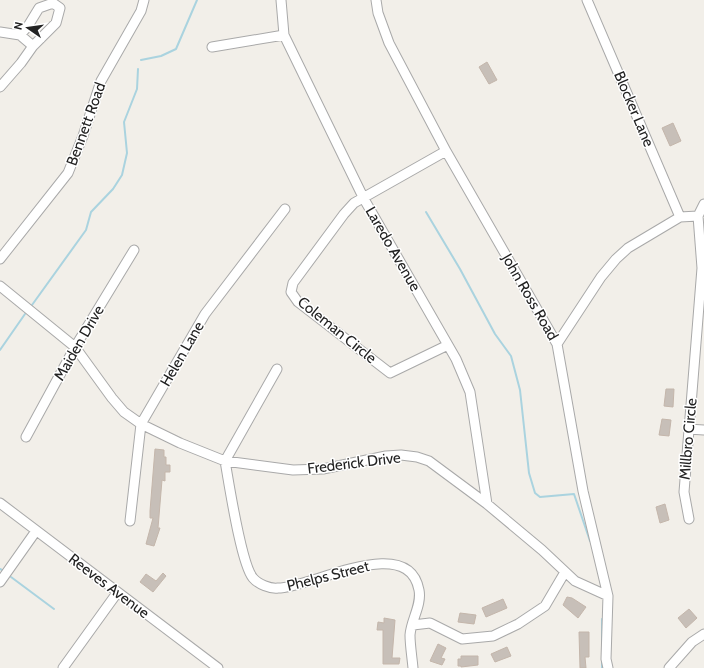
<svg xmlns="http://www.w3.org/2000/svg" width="704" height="668" viewBox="0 0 704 668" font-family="Cabin,sans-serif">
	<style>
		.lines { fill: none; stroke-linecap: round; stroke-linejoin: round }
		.stream { stroke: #aad3df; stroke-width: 2 }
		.building { fill: #c7bfb8; stroke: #c4b6ab }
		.minor-casing { stroke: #a9a9a9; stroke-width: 11 }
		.minor { stroke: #fff; stroke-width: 9 }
		.labels { text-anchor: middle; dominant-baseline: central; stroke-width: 3; stroke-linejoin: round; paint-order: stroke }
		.street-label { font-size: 15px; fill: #222; stroke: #fff }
	</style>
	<rect width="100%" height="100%" fill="#f2efe9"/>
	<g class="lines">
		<path class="stream" d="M141,60L161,56L176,49L197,0
			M426,212L460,269L495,334L511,356L520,390L529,473L535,493L540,497L574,494L590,541
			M32,305L86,230L91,212L113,189L122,175L127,153L124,122L137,89L138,69
			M0,350L25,314
			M0,569L2,570
			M11,577L54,609
			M602,668V619"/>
	</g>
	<path class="building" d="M487,62L497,80L489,84L479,67Z
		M673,123L681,141L670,146L662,128Z
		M666,389H674L673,407L664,406Z
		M662,419L671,420L669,436L659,435Z
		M155,449L164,450V457H166V465H170V472H165V481L162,480L158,528H160L154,546L146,544L153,518H150V511Z
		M665,504L669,520L660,523L656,507Z
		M163,573L166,576L153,592L140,582L146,574L156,581Z
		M567,597L572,598L586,607L578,618L563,605Z
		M503,599L507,608L486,617L482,608Z
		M689,609L697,618L686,628L678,618Z
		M460,613L476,615L474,624L458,622Z
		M384,618L395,620L392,658H400L399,664H383V630H377L378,622L384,623Z
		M579,632H589V657H585L586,668H580Z
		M438,644L446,648L441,658L445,659L442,665L430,661Z
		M507,647L511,656L495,662L491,654Z
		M461,656H478V665L461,667V666H458V659H461Z"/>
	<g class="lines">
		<defs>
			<path id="minor" d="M281,0L284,35L364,199L456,359L470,392L487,504
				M376,0L378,13L389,43L446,151L557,344L583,491L608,596L606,659L608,668
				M587,0L680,217
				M0,32L20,35L33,46
				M212,47L284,35
				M0,87L21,63L33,46L56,23L60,8L53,3L39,8L28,26L20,35
				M446,151L354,203L344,214L293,283L291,292L298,302L390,373L448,345
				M0,259L68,173L83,136L101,81L141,11L144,0
				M0,286L75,347L112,398L124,412L141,424L180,443L225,461L293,470L323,469L386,456L401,455L417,457L429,461L487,504L542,550L575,581L608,596
				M557,344L601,277L616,259L628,248L680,217L698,216L704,204
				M277,369L225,461C229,483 241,564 253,578C258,584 270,589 278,588C311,588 408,532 419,590C422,605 411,620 410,635C410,645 412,657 413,668
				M688,429L704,430
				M26,437L75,347L134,250
				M0,503L218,668
				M689,519L684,492L702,268L698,216
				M130,521L141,424L205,314L285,209
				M0,582L36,531
				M413,625L430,623L462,639L493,636L518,624L545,606L565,572
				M63,668L117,593
				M669,668L692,642L704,634"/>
		</defs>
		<use href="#minor" class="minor-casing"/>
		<use href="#minor" class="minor"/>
	</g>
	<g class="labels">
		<g class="street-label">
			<text transform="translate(634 109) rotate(67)">Blocker Lane</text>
			<text transform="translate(86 124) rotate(-70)">Bennett Road</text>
			<text transform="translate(393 249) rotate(60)">Laredo Avenue</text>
			<text transform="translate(530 297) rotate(60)">John Ross Road</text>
			<text transform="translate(337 330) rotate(39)">Coleman Circle</text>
			<text transform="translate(79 343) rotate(-60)">Maiden Drive</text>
			<text transform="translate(182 354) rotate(-60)">Helen Lane</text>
			<text transform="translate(688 439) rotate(-85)">Millbro Circle</text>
			<text transform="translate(354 463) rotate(-7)">Frederick Drive</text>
			<text transform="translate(328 576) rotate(-14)">Phelps Street</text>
			<text transform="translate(109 586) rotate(37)">Reeves Avenue</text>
		</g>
	</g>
	<g transform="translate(28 28) rotate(283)" stroke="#ffffff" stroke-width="3" paint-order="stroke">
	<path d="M0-3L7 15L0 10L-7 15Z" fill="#222222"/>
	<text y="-6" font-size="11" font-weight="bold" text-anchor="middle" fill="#222222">N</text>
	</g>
</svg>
